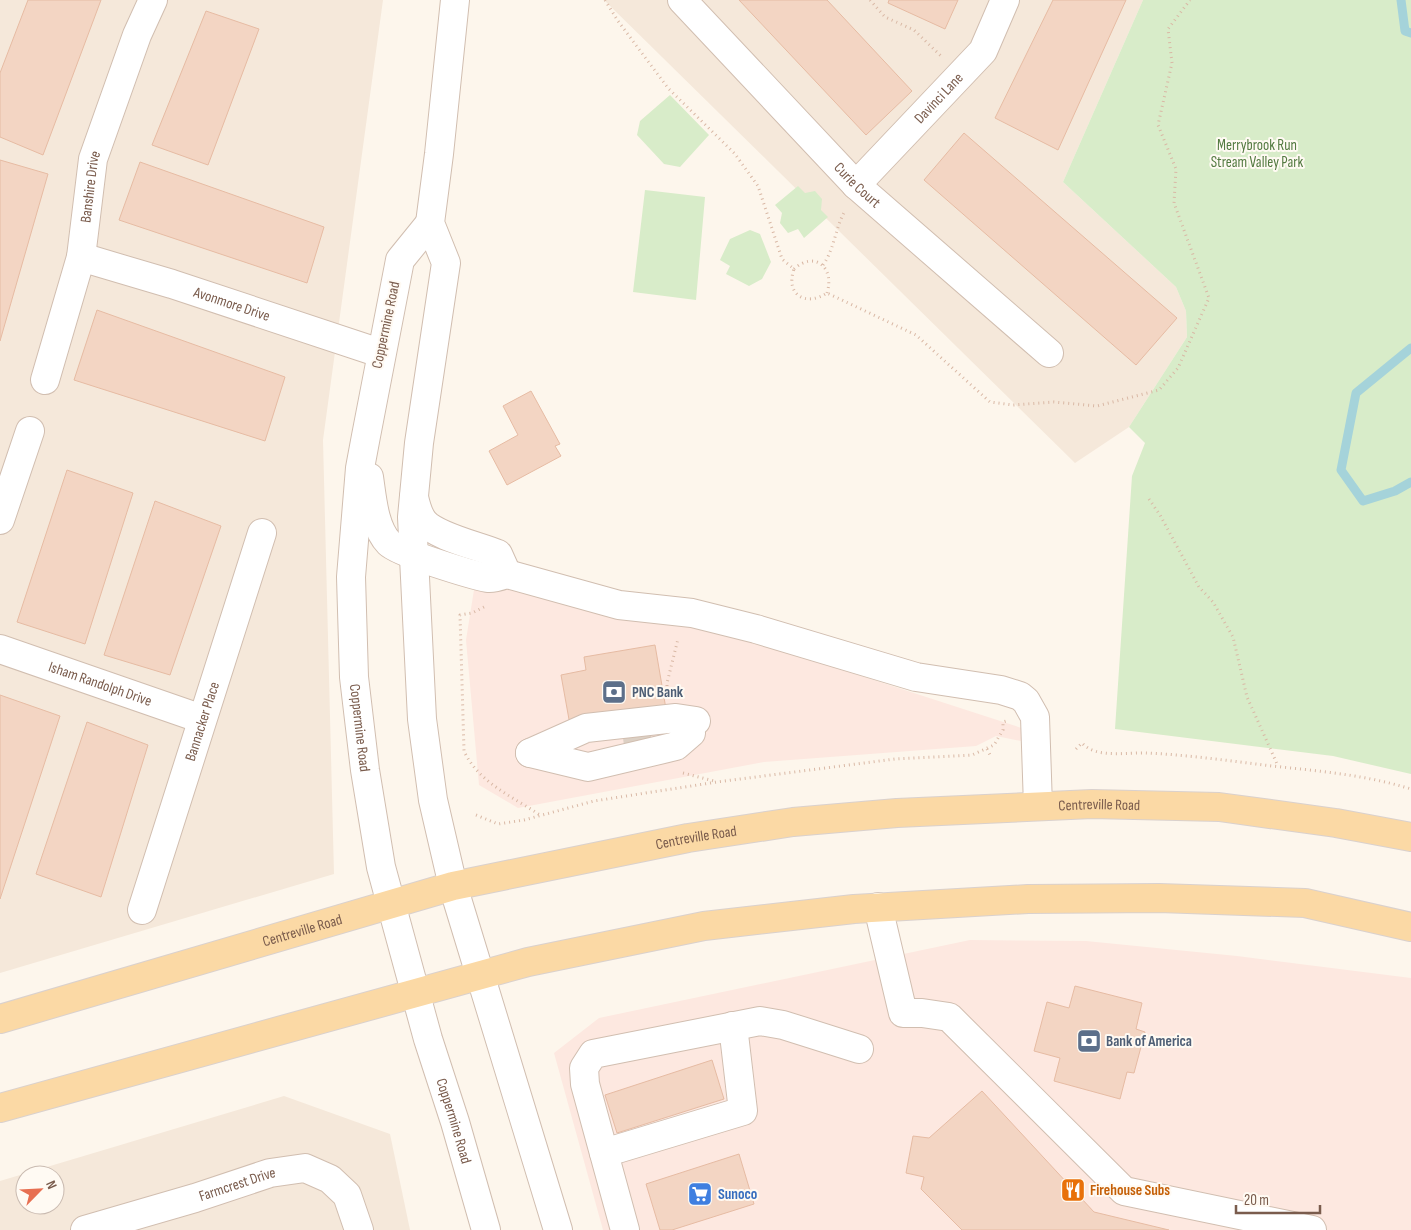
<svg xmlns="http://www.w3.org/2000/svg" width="1411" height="1230" viewBox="0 0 1411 1230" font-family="'Sofia Sans Condensed',sans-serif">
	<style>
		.residential { fill: #f5e8da; fill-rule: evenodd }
		.commercial { fill: #fde8e0 }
		.green { fill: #d8ecc9 }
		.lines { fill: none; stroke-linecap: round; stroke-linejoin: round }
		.stream { stroke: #a5d3da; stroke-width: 9 }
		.building { fill: #f3d5c3; stroke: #e6bba3 }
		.minor-tunnel { stroke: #dcd0c4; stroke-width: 28; stroke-dasharray: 28 14; stroke-linecap: butt }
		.minor-casing { stroke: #d1beb0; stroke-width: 30 }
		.major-casing { stroke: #dad1cd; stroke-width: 30 }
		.path { stroke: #d9b8a5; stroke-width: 3; stroke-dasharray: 1 4; stroke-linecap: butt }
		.minor { stroke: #fff; stroke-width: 28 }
		.major { stroke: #fbd9a5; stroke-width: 28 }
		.labels { text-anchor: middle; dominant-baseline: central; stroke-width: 4; stroke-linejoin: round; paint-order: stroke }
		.street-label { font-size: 15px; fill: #7a5c4d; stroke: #fffaf3 }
		.park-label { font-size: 15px; fill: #537a41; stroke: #fffaf3 }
		.service-label { font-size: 15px; font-weight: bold; fill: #4e5e75; stroke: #fffaf3; text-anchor: start }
		.food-label { font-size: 15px; font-weight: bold; fill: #c56008; stroke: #fffaf3; text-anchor: start }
		.shop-label { font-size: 15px; font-weight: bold; fill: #366cbe; stroke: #fffaf3; text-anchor: start }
	</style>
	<rect width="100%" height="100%" fill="#fdf6ec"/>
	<path class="residential" d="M0,0H383L323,440L334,874L0,973Z
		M604,0H1143L1063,182L1176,287L1186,311L1187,337L1129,427L1075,463Z
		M284,1096L390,1134L410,1230H0V1181ZM25,1175H55V1205H25Z"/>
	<path class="commercial" d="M480,552L1043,735L1040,745L996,736L976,746L764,762L518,808L479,785L466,640Z
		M970,940L1086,941L1237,956L1411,978V1230H603L554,1053L599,1018Z"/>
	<path class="green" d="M1143,0H1411V774L1333,756L1115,729L1132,476L1145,443L1129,427L1187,337L1186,311L1176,287L1063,182Z
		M670,95L709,135L680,167L664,164L637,135L640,121Z
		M798,186L805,193L815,191L822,199L821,210L828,217L804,238L798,229L788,233L780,223L782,213L775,205Z
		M645,190L705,197L696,300L633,292Z
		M750,230L760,234L771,262L762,279L749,286L726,274L730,266L720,260L730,239Z"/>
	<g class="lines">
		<path class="stream" d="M1401,0L1405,31L1411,33
			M1411,348L1356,393L1341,470L1363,501L1395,491L1411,482"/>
	</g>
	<path class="building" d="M28,0H101L43,155L0,137V73Z
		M739,0H827L912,91L866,135Z
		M889,0H958L945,29L888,3Z
		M1053,0H1126L1058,150L995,118Z
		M206,11L259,29L208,165L152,145Z
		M964,133L1177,318L1136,365L924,180Z
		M0,160L48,174L0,341Z
		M140,162L324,227L307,283L119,220Z
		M97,310L285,377L265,441L74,380Z
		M531,391L560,444L555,446L561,456L507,485L489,451L518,435L503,406Z
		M67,470L133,493L85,644L17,622Z
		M155,501L221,526L170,675L104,655Z
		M655,645L666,709L570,725L561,675L586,670L584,657Z
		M0,695L60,716L0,899Z
		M87,722L148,745L101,897L36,874Z
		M1075,986L1142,1003L1136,1029L1145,1032L1134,1073L1127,1072L1120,1099L1054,1081L1060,1058L1034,1051L1047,1002L1069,1008Z
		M712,1060L724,1099L617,1133L605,1095Z
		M982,1091L1094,1212L1169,1230H962L921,1189L924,1177L906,1173L913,1136L929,1138Z
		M739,1154L754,1204L672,1230H660L646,1184Z"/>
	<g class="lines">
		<path class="minor-tunnel" d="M623,738L663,733"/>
		<defs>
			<g id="minor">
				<path d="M455,0L439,154L430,223L446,263L419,443L412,517L422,719L433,800L453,886L558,1230"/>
				<path id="s1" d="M682,0L856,185L1049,353"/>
				<path id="s2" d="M856,185L983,51L1005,0"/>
				<path id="s3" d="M430,223L400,260L366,436L360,468L351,577L354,677L365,770L381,867L428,1039L455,1122L486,1230"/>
				<path id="s4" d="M81,257L172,284L380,353"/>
				<path id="s5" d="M45,380L81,257L93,159L137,35L153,0"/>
				<path d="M369,477C372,497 374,528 389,543C399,553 472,575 488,578C493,579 501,576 507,574L619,605L692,613L756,629L916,677L1001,690L1020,696L1026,701L1035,717L1038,806"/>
				<path d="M414,497C416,506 418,515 424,522C437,537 479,546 498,554L507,574"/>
				<path d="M0,520L30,431"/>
				<path id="s6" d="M0,649L202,719"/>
				<path d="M530,753L586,728L676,718L696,721"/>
				<path d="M530,753L588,767L676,746L691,733"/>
				<path d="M878,907L903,1013H922L949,1017L1124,1191L1312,1230"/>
				<path id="s7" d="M142,910L262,533"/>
				<path d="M604,1153L743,1111L733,1026"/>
				<path id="s8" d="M85,1230L195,1198L270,1173L305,1168L330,1179L347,1195L359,1230"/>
				<path d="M625,1230L585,1084L584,1068L593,1054L760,1021L783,1025L859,1049"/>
			</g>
			<g id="major">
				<path id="s9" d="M0,1019L453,886L688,838L793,822L897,813L1092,804L1219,807L1336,823L1411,837"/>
				<path d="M0,1108L528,962L704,926L854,909L1028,899L1159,898L1305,903L1411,927"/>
			</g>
		</defs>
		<use href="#minor" class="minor-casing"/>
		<use href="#major" class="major-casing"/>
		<path class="path" d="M605,0L618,21L668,88L735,154L758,186L782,259L794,269C785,295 806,307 827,293L916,335L990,402L1013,405L1054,402L1097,406L1159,390L1178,368L1209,298L1174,203L1176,169L1158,125L1172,63L1168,29L1190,0
			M870,0L885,17L914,30L941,56
			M823,265C835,248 835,228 845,211
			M794,269C815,250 835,268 827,293
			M1149,499L1160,515L1199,587L1213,602L1233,637L1247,697L1278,766
			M484,607L472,613L460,615L464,751C478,782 513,797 540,815
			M667,691V683L678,639
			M987,749L990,755
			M1076,749L1082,743C1096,759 1128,752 1147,753C1189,755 1231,761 1272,766C1319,771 1366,775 1411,789
			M683,773L714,781
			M476,815L498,824L524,820L594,801L717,782L895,759L972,755L994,745L1003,730V722L1006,721"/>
		<use href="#minor" class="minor"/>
		<use href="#major" class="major"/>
	</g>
	<defs>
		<symbol id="bank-square" viewBox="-11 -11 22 22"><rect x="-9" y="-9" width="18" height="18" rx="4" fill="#5c6f8a" stroke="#fffaf3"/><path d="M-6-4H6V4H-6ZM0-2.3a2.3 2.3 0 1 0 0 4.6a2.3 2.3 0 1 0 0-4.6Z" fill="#fff"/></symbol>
		<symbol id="restaurant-square" viewBox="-11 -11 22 22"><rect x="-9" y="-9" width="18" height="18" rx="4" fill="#e8710a" stroke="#fffaf3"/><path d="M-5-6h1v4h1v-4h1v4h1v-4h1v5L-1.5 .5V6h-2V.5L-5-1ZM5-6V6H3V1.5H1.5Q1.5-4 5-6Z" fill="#fff"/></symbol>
		<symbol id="supermarket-square" viewBox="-11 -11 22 22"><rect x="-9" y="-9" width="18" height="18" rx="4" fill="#3f7fe0" stroke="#fffaf3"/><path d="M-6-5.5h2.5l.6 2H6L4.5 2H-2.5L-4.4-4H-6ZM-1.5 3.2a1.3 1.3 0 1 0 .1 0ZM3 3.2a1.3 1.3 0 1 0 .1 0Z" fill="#fff"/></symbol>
	</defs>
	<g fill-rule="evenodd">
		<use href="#bank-square" x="600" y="678" width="28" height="28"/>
		<use href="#bank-square" x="1075" y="1027" width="28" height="28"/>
		<use href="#restaurant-square" x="1059" y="1176" width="28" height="28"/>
		<use href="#supermarket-square" x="686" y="1180" width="28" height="28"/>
	</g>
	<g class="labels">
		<g class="street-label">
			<text stroke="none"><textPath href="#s2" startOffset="120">Davinci Lane</textPath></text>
			<text stroke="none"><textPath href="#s1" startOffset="255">Curie Court</textPath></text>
			<text stroke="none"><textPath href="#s5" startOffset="199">Banshire Drive</textPath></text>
			<text stroke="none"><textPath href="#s4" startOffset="158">Avonmore Drive</textPath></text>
			<text transform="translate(386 325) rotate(-78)">Coppermine Road</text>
			<text stroke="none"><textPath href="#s6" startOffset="106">Isham Randolph Drive</textPath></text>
			<text stroke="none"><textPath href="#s7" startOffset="198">Bannacker Place</textPath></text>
			<text stroke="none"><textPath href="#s3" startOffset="520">Coppermine Road</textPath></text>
			<text stroke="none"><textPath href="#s9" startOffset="1125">Centreville Road</textPath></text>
			<text stroke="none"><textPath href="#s9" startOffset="720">Centreville Road</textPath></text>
			<text stroke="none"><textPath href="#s9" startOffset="315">Centreville Road</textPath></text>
			<text stroke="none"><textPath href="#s3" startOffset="925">Coppermine Road</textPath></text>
			<text stroke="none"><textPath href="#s8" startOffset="159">Farmcrest Drive</textPath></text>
		</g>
		<g class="park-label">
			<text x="1257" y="145">Merrybrook Run<tspan x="1257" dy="17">Stream Valley Park</tspan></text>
		</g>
		<g class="service-label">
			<text x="632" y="692">PNC Bank</text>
			<text x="1106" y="1041">Bank of America</text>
		</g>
		<g class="food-label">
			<text x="1090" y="1190">Firehouse Subs</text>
		</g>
		<g class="shop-label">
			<text x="718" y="1194">Sunoco</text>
		</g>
	</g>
	<g transform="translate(40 1190) rotate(66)"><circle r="24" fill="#fffaf3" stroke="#cabbb1"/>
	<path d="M0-4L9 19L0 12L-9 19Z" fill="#e76f51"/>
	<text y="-8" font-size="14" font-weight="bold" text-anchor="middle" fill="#7a5c4d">N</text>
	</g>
	<path d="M1236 1205v8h84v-8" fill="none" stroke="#7a5c4d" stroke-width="2.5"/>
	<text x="1244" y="1205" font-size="15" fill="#7a5c4d" stroke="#fffaf3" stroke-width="4" paint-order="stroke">20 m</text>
</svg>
